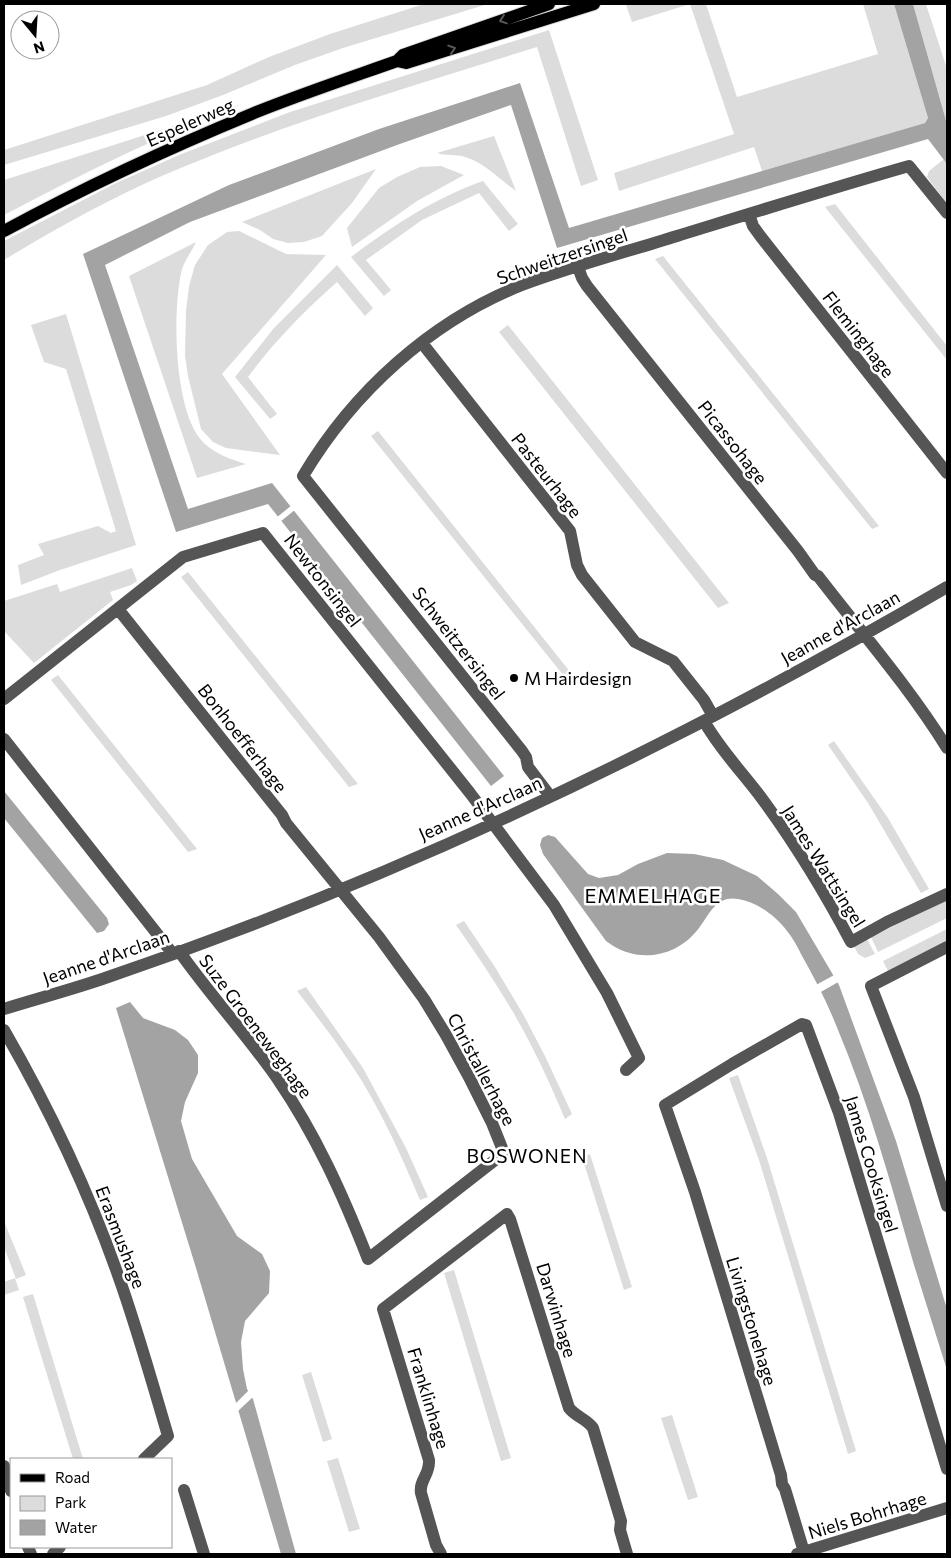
<svg xmlns="http://www.w3.org/2000/svg" width="951" height="1558" viewBox="0 0 951 1558" font-family="Commissioner,sans-serif">
	<style>
		.green { fill: #dcdcdc }
		.water { fill: #a3a3a3 }
		.pier { fill: #fff }
		.lines { fill: none; stroke-linecap: round; stroke-linejoin: round }
		.major-casing { stroke: #dbdbdb; stroke-width: 14 }
		.minor { stroke: #555; stroke-width: 12 }
		.major { stroke: #000; stroke-width: 12 }
		.oneway { stroke: #595959 }
		.poi-dot { fill: #000; stroke: #fff; stroke-width: 2 }
		.labels { text-anchor: middle; dominant-baseline: central; stroke-width: 5; stroke-linejoin: round; paint-order: stroke }
		.street-label { font-size: 18px; fill: #000; stroke: #fff }
		.poi-label { font-size: 18px; fill: #000; stroke: #fff; text-anchor: start }
		.neighbourhood-label { font-size: 19px; letter-spacing: 1px; fill: #000; stroke: #fff }
		.quarter-label { font-size: 20px; letter-spacing: 1px; fill: #000; stroke: #fff }
	</style>
	<rect width="100%" height="100%" fill="#fff"/>
	<path class="green" d="M424,4H488L343,48L295,65L223,95L166,116L4,165V150L207,85L269,57L330,34Z
		M631,4H706L737,97L878,54L863,4H894L928,118L925,123L901,130L762,171L754,147L619,191L614,173L734,134L690,4L632,22L626,5Z
		M913,4H926L947,69V124Z
		M549,30L598,180L581,186L537,47C412,86 285,123 164,175C109,199 55,229 4,260V241L114,184L179,155L290,112Z
		M242,104C160,135 82,174 4,215V180Z
		M494,136L516,191C499,179 485,163 465,157C456,154 446,156 437,153Z
		M944,159L947,164V204L927,177L929,171Z
		M441,166L464,175L417,201L352,247L347,228L379,188L397,177L420,167Z
		M376,169L352,203L322,236L304,242L288,243L273,239L260,230L242,222Z
		M483,181L518,224L509,231L479,193L422,220L366,260L391,290L384,296L351,257C392,226 435,198 483,181Z
		M835,204L947,346V360L825,207Z
		M239,231L286,254L326,255L222,374L280,455L226,448L213,442L201,429L188,376L185,356L186,311L189,286L195,265L208,245L227,232Z
		M196,242C192,251 185,260 182,269C172,308 173,416 205,444C217,455 231,459 246,464L197,478L129,276Z
		M663,256L879,526L872,529L655,259Z
		M337,265L373,308L365,316L337,282C304,311 274,342 248,377L277,414L270,419L235,377L274,328Z
		M66,314L136,545L60,570L21,585L18,565L44,555L38,544L98,526L111,533L116,531L66,369L44,362L31,325Z
		M508,325L729,603L718,608L499,332Z
		M378,431L579,683L572,686L371,436Z
		M132,568L137,581L131,585L110,592L113,600L34,663L4,631V601L57,584L60,592Z
		M188,572L358,784L349,787L181,577Z
		M58,675L197,849L188,852L51,680Z
		M834,741L888,818L929,889L921,893L868,803L828,745Z
		M947,900V918L878,952L871,937Z
		M464,921L495,967L523,1014L545,1056L572,1114L565,1119C555,1096 545,1072 533,1049C511,1005 484,965 456,925Z
		M947,929V941L888,971L883,961Z
		M867,939L875,954L865,958L858,954L854,946Z
		M306,987L363,1068L406,1148L428,1197L420,1200C406,1167 392,1135 375,1104C353,1063 325,1027 297,991Z
		M738,1075L767,1158L856,1451L848,1454L759,1160L729,1078Z
		M590,1154L632,1287L624,1290L582,1157Z
		M4,1221L26,1275L16,1279L4,1247Z
		M454,1270L511,1458L501,1461L444,1273Z
		M15,1278L19,1290L4,1295V1282Z
		M33,1294L83,1459H73L23,1297Z
		M311,1372L332,1439L323,1442L302,1375Z
		M672,1415L698,1497L688,1500L661,1418Z
		M338,1458L360,1529L349,1532L327,1461Z"/>
	<path class="water" d="M894,4H913L947,124V164L928,139L557,248L511,105L397,145L190,222L105,265L188,509L272,483L504,776L491,786L268,504L176,532L83,254L229,185L379,129L520,83L569,228L901,130L925,123L928,118Z
		M4,791L107,918L109,924L104,931L97,933L4,818Z
		M548,835L555,837L588,874L599,878L618,875L638,864L667,853L694,854L723,860L757,876L778,894L796,912L839,985L896,1141L947,1309V1370C936,1335 925,1300 914,1265C891,1184 869,1103 836,1025C826,1000 814,977 801,954C797,946 793,938 787,931C776,916 757,902 738,899C716,895 709,915 699,928C676,959 635,964 606,941L543,854L540,845L542,838Z
		M130,1002L143,1018L175,1030L188,1040L198,1055V1073L185,1102L181,1121L192,1159L237,1236L262,1254L270,1271L269,1293L245,1321L241,1342L243,1369L247,1389L253,1399L296,1554H281L196,1268L116,1008Z"/>
	<path class="pier" d="M292,505L296,509L280,522L276,518Z
		M836,974L840,981L819,993L816,985Z
		M250,1389L254,1396L237,1412L235,1404Z"/>
	<g class="lines">
		<defs>
			<path id="major" d="M397,61L406,63L594,4
				M4,231C85,187 169,148 254,113C301,94 349,78 397,61L403,55L549,4"/>
		</defs>
		<use href="#major" class="major-casing"/>
		<path class="minor" d="M749,214L753,226L761,237L947,473
			M578,267L582,278L587,286L798,551L815,575L818,576C862,633 909,687 947,748
			M422,343L570,531L577,565L582,575L635,642L673,661L704,700L713,716
			M118,609L282,815L286,823L379,937L424,999L446,1035L469,1077L492,1123L504,1153L368,1259C343,1195 316,1135 277,1078C246,1034 210,995 179,951
			M4,699L183,557L263,533L470,793L554,905L607,993L639,1058L626,1070
			M704,721C720,750 744,774 763,800C796,845 825,893 851,942L887,922L947,894
			M4,739L173,954
			M550,796L528,767L526,757L522,751L303,476C353,392 431,321 522,285C573,266 626,252 677,236C755,212 832,188 909,166L947,213
			M947,947L871,986L914,1097L947,1206
			M4,1009C39,998 74,989 108,977C399,878 682,742 947,587
			M4,1030C49,1108 88,1190 118,1275C137,1328 152,1382 168,1436L144,1459
			M4,1466L11,1491
			M184,1490L204,1554
			M28,1547L31,1554
			M804,1552L785,1489L782,1484L781,1475L695,1192L665,1105L732,1064L802,1024L806,1025L839,1113L947,1469
			M53,1554L60,1547
			M441,1554L436,1545L421,1493C419,1480 430,1475 429,1460L383,1309L507,1214L510,1219L569,1408C576,1417 587,1419 593,1428L621,1521L620,1530L627,1554
			M797,1554L947,1508"/>
		<use href="#major" class="major"/>
	</g>
	<defs><path id="oneway-chevron" d="M-2-3.5L2.5 0L-2 3.5" fill="none" stroke-width="1.6" stroke-linecap="round" stroke-linejoin="round" transform="scale(1.25)"/></defs>
	<g class="oneway">
		<use href="#oneway-chevron" transform="translate(503 20) rotate(161)"/>
		<use href="#oneway-chevron" transform="translate(452 49) rotate(-18)"/>
	</g>
	<circle class="poi-dot" cx="514" cy="678" r="5"/>
	<g class="labels">
		<g class="street-label">
			<text transform="translate(190 122) rotate(-24)">Espelerweg</text>
			<text transform="translate(562 256) rotate(-19)">Schweitzersingel</text>
			<text transform="translate(859 334) rotate(52)">Fleminghage</text>
			<text transform="translate(733 442) rotate(52)">Picassohage</text>
			<text transform="translate(547 475) rotate(52)">Pasteurhage</text>
			<text transform="translate(323 580) rotate(52)">Newtonsingel</text>
			<text transform="translate(840 627) rotate(-29)">Jeanne d'Arclaan</text>
			<text transform="translate(459 643) rotate(52)">Schweitzersingel</text>
			<text transform="translate(243 738) rotate(52)">Bonhoefferhage</text>
			<text transform="translate(480 808) rotate(-24)">Jeanne d'Arclaan</text>
			<text transform="translate(824 866) rotate(58)">James Wattsingel</text>
			<text transform="translate(106 957) rotate(-19)">Jeanne d'Arclaan</text>
			<text transform="translate(256 1026) rotate(53)">Suze Groeneweghage</text>
			<text transform="translate(482 1069) rotate(62)">Christallerhage</text>
			<text transform="translate(872 1164) rotate(73)">James Cooksingel</text>
			<text transform="translate(121 1237) rotate(69)">Erasmushage</text>
			<text transform="translate(557 1310) rotate(73)">Darwinhage</text>
			<text transform="translate(752 1321) rotate(73)">Livingstonehage</text>
			<text transform="translate(429 1398) rotate(73)">Franklinhage</text>
			<text transform="translate(867 1515) rotate(-17)">Niels Bohrhage</text>
		</g>
		<g class="poi-label">
			<text x="524" y="678">M Hairdesign</text>
		</g>
		<g class="neighbourhood-label">
			<text x="527" y="1155">BOSWONEN</text>
		</g>
		<g class="quarter-label">
			<text x="653" y="895">EMMELHAGE</text>
		</g>
	</g>
	<rect width="951" height="1558" fill="none" stroke="#000000" stroke-width="10"/>
	<rect x="10" y="1458" width="162" height="90" fill="#ffffff" stroke="#999999"/>
	<rect x="20" y="1474" width="25" height="8" fill="#000000" stroke="#999999"/>
	<text x="55" y="1483" font-size="15" fill="#000000">Road</text>
	<rect x="20" y="1496" width="25" height="15" fill="#dcdcdc" stroke="#999999"/>
	<text x="55" y="1508" font-size="15" fill="#000000">Park</text>
	<rect x="20" y="1520" width="25" height="15" fill="#a3a3a3" stroke="#999999"/>
	<text x="55" y="1533" font-size="15" fill="#000000">Water</text>
	<g transform="translate(35 35) rotate(162)"><circle r="24" fill="#ffffff" stroke="#999999"/>
	<path d="M0-4L9 19L0 12L-9 19Z" fill="#000000"/>
	<text y="-8" font-size="14" font-weight="bold" text-anchor="middle" fill="#000000">N</text>
	</g>
</svg>
